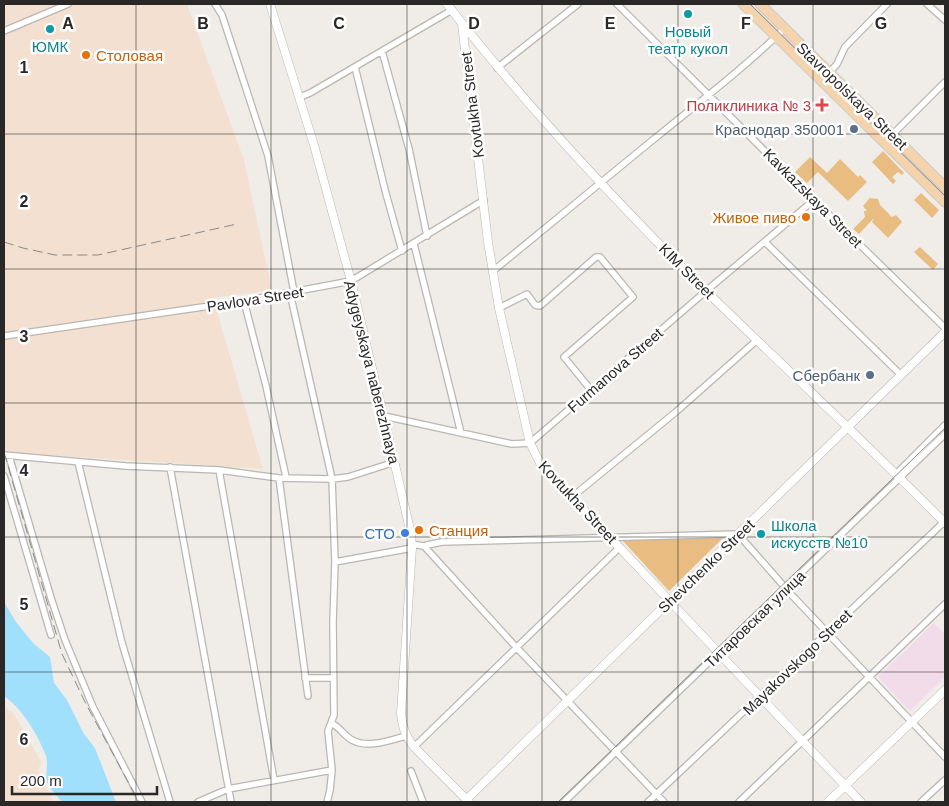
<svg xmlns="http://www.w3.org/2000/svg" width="949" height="806" viewBox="0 0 949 806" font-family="Helvetica,sans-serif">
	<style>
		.industrial { fill: #f3e0d0 }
		.medical { fill: #f3dce9 }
		.green { fill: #e9bc82 }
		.water { fill: #a0e0fd }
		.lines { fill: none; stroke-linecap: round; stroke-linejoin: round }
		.street-casing { stroke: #bab6b2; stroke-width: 8 }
		.secondary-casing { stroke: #bab6b2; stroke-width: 9 }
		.primary-casing { stroke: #cccbcb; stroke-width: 11 }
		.street { stroke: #fff; stroke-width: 5.5 }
		.secondary { stroke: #fff; stroke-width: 8 }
		.primary { stroke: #f5d3ac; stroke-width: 9 }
		.tram { stroke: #8b8986; stroke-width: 1 }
		.rail { stroke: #8b8986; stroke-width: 1; stroke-dasharray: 10 5; stroke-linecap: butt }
		.grid { fill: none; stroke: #2a2827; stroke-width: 1; stroke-opacity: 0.55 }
		.culture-dot { fill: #0f9aa8; stroke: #fff; stroke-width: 2 }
		.food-dot { fill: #e8710a; stroke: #fff; stroke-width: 2 }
		.health-dot { fill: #e0444e; stroke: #fff; stroke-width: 2 }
		.service-dot { fill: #5c6f8a; stroke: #fff; stroke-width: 2 }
		.shop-dot { fill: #3f7fe0; stroke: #fff; stroke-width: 2 }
		.labels { text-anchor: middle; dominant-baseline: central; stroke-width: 5; stroke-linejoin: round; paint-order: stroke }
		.culture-label { font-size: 15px; fill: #0d838f; stroke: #fff }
		.food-label { font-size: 15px; fill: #c56008; stroke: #fff; text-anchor: start }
		.street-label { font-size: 15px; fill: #2a2827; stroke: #fff }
		.health-label { font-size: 15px; fill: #be3a42; stroke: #fff; text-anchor: end }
		.service-label { font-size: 15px; fill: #4e5e75; stroke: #fff; text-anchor: end }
		.shop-label { font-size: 15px; fill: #366cbe; stroke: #fff; text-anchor: end }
		.grid-label { font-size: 16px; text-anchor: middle; font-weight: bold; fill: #2a2827; stroke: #fff; stroke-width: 5; stroke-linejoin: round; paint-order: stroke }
	</style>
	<rect width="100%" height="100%" fill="#f0ede8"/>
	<path class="industrial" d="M4,4H187L244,160L272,290L213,298L263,469L16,453L4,450Z
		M4,706L14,714L42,763L38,769L53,801L59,800L60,802H4Z"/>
	<path class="medical" d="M934,623L945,634V677L910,711L878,677Z"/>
	<path class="green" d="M883,151L904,173L902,175L898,172L892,177L896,181L893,184L872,162Z
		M810,157L827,173L840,159L858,177L860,175L867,182L848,201L818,172L807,183L795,172Z
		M921,193L939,210L932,218L914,200Z
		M870,198L878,199L880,205L892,217L896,215L902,222L888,238L872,222L874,218L859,234L853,229L865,217L864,211H867L863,206Z
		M920,247L938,264L933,270L914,252Z
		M723,538L669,591L622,540Z"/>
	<path class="water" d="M4,602L16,622L34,644L50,657L54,683L67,700L84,734L95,748L116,802H62C58,797 51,790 48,784C44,776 49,765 46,756C38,735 22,708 4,696Z"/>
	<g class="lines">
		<defs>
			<path id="street" d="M215,4L222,15L268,156L294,292
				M617,4L814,200L945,328
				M927,4L945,20
				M4,31L68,4
				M382,51L409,149L427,236
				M355,67L385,190L402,251
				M497,68L578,4
				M829,73L837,64L845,47L887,4
				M300,97L310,93L452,10
				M892,135L945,82
				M765,242L901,375
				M414,244L461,433
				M493,271C547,227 600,183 654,139C698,103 743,69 784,29
				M290,293L332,479L335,562L333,622L334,715L328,731L332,770L330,790L327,802
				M244,301L266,386L286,477
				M499,308L527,294L535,305L540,306L596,257H600L633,297L564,357L591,390
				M4,336L244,301L351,281L484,200
				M384,416L512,444L530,443L706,291L814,200
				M4,455L126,466L219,470L279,478L332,479L348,477L395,462
				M9,456L51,598L65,640L93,707L142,802
				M78,462L122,643L170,802
				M170,467L231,802
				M219,470L274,780
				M896,474L945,425
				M4,476L51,635
				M279,478L308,696
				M572,497L677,411L757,340
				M411,544L424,546L516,647L664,802
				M427,545L442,542L738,534L782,584
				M335,562L412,548
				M786,589L945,757
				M305,678H333
				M331,723C340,727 344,736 352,740C368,749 390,740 406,736
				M414,747L620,547
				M411,771L423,802
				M198,802L228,789L332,770
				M564,802L945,434
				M648,802L945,521
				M739,802L945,604
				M921,802L945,780"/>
			<path id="secondary" d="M270,4L314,145L351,281L393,456L411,534L412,548L401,713C402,726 405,735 414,747L469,802
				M447,4C526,106 615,201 707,292C786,369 867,444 945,523
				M462,24L488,242L499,308L530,443L540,463C647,576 752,690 861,802
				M466,800L945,332
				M828,802L945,690"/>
			<path id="primary" d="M743,4L945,202
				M760,4L945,187"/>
		</defs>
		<use href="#street" class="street-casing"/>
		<use href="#secondary" class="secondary-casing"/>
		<use href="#primary" class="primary-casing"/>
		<use href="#street" class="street"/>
		<use href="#secondary" class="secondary"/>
		<use href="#primary" class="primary"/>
		<path class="tram" d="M750,4L945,196
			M558,802L945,428"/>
		<path class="rail" d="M4,242L23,248L55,255H98L237,224
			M4,452L62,654L86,704L139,802"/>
	</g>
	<path class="grid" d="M136,4V802M271,4V802M407,4V802M542,4V802M678,4V802M813,4V802M4,134H945M4,269H945M4,403H945M4,537H945M4,672H945"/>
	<g class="culture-dot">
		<circle cx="688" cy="14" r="5"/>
		<circle cx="50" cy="29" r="5"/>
		<circle cx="761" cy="534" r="5"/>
	</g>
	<g class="food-dot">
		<circle cx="86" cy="55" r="5"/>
		<circle cx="806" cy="217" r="5"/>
		<circle cx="419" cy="530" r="5"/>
	</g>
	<path class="health-dot" d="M819.5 97.5h5v5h5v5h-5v5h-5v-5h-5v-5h5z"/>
	<g class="service-dot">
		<circle cx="854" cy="129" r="5"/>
		<circle cx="870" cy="375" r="5"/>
	</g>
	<circle class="shop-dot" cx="405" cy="533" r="5"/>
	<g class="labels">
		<g class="culture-label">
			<text x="688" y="31">Новый<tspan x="688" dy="17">театр кукол</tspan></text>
			<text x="50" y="46">ЮМК</text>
			<text x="771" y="525" text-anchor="start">Школа<tspan x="771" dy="17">искусств №10</tspan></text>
		</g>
		<g class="food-label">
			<text x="96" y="55">Столовая</text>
			<text x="796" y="217" text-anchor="end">Живое пиво</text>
			<text x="429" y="530">Станция</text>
		</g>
		<g class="street-label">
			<text transform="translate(852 96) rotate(44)">Stavropolskaya Street</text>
			<text transform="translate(472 105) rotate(-97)">Kovtukha Street</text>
			<text transform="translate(813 198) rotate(45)">Kavkazskaya Street</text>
			<text transform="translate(687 271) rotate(45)">KIM Street</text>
			<text transform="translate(255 299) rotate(-9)">Pavlova Street</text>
			<text transform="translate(615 370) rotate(-41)">Furmanova Street</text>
			<text transform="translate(372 372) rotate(76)">Adygeyskaya naberezhnaya</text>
			<text transform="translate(578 502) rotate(47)">Kovtukha Street</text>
			<text transform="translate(706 566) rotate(-44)">Shevchenko Street</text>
			<text transform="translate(755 619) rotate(-44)">Титаровская улица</text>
			<text transform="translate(797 662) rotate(-44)">Mayakovskogo Street</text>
		</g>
		<g class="health-label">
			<text x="811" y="105">Поликлиника № 3</text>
		</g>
		<g class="service-label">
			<text x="844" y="129">Краснодар 350001</text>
			<text x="860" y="375">Сбербанк</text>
		</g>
		<g class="shop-label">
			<text x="395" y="533">СТО</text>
		</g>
	</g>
	<g class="grid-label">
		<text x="68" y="29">A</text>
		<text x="203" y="29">B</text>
		<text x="339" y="29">C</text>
		<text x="474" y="29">D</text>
		<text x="610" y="29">E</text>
		<text x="746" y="29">F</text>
		<text x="881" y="29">G</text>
		<text x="24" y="73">1</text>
		<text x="24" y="207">2</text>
		<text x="24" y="342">3</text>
		<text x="24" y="476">4</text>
		<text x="24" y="610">5</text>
		<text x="24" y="745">6</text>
	</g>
	<rect width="949" height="806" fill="none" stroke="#2a2827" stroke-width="10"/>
	<path d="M12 786v8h145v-8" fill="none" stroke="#2a2827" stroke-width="2.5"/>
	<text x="20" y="786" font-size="15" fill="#2a2827" stroke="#ffffff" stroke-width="4" paint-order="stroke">200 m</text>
</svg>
